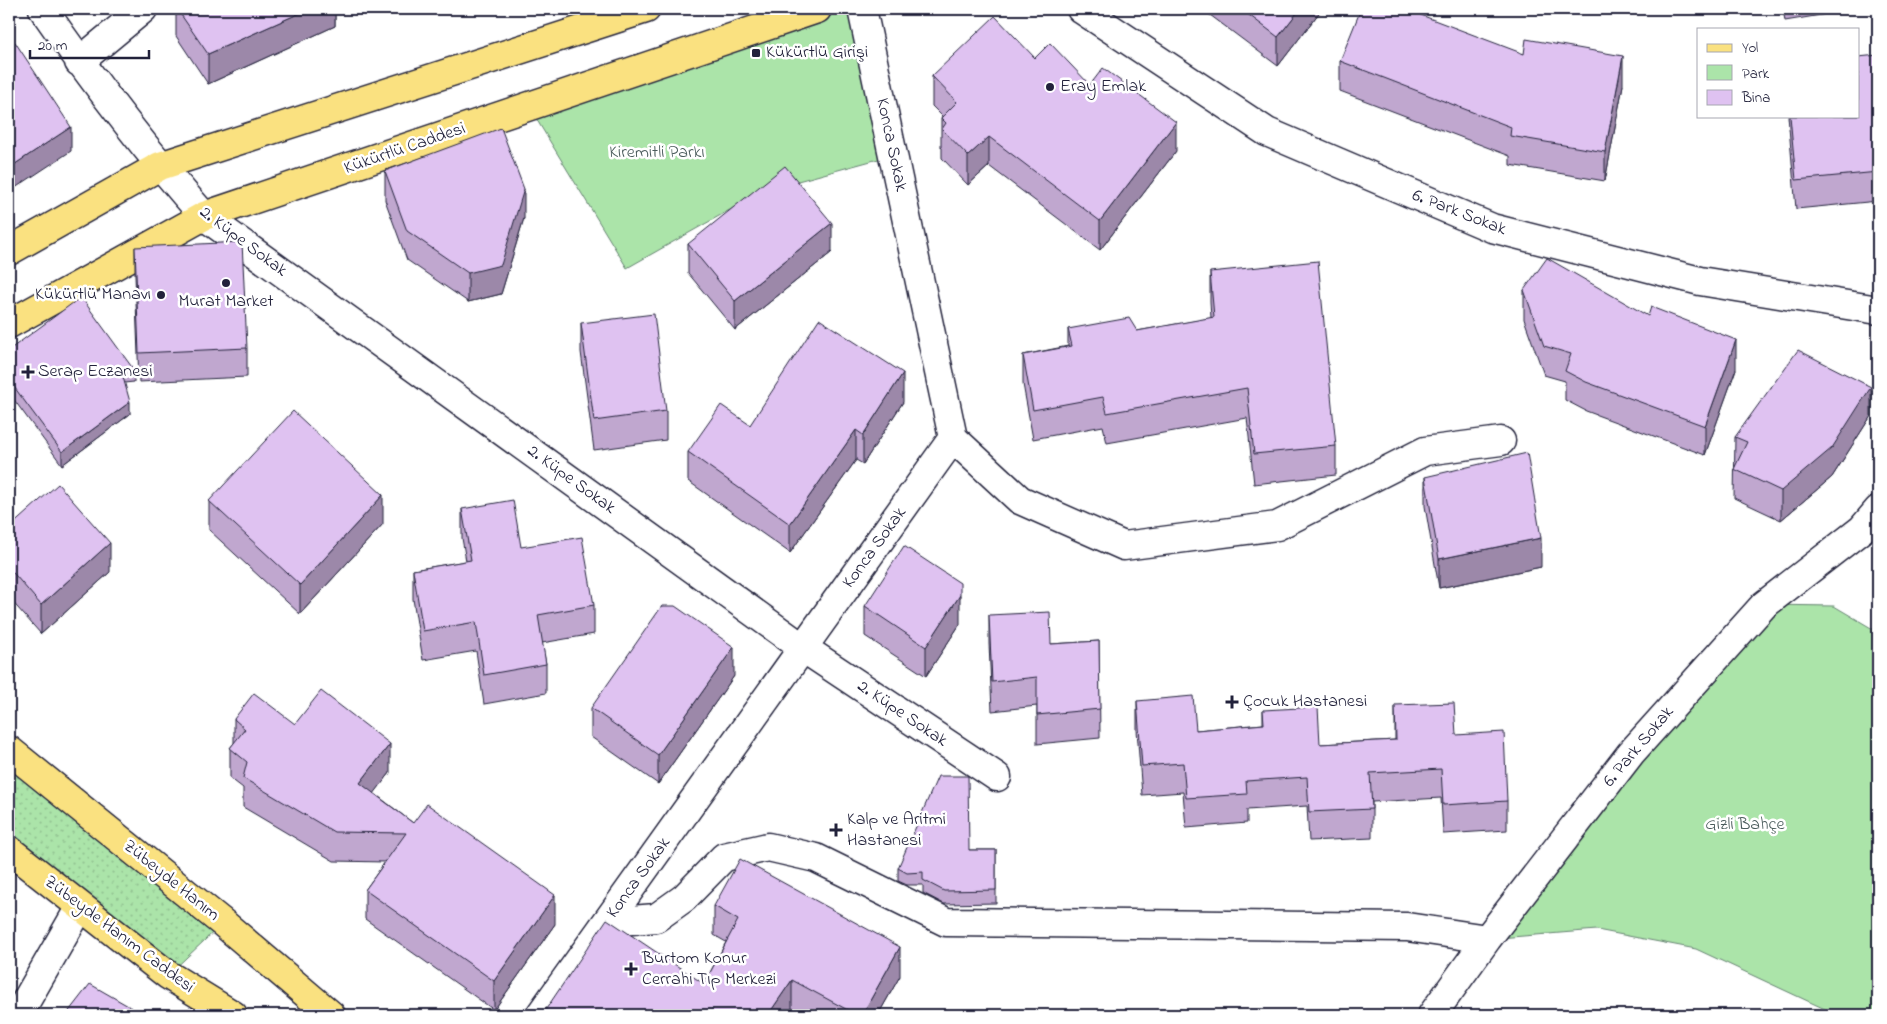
<svg xmlns="http://www.w3.org/2000/svg" width="1887" height="1024" viewBox="0 0 1887 1024" font-family="'Indie Flower',sans-serif">
	<style>
		.grass { fill: url(#grass-dots); stroke: #668372 }
		.green { fill: #abe4a9; stroke: #668372 }
		.lines { fill: none; stroke-linecap: round; stroke-linejoin: round }
		.minor-casing { stroke: #22223b; stroke-width: 31 }
		.major-casing { stroke: #22223b; stroke-width: 31 }
		.minor { stroke: #fff; stroke-width: 28 }
		.major { stroke: #fae180; stroke-width: 28 }
		.wall { fill: #c0a7cf; stroke: #22223b }
		.shaded-wall { fill: #9c88a9; stroke: #22223b }
		.building { fill: #dfc2f1; stroke: #22223b }
		.poi-dot { fill: #22223b; stroke: #fff; stroke-width: 2 }
		.labels { text-anchor: middle; dominant-baseline: central; stroke-width: 5; stroke-linejoin: round; paint-order: stroke }
		.poi-label { font-size: 18px; fill: #22223b; stroke: #fff; text-anchor: start }
		.street-label { font-size: 18px; fill: #22223b; stroke: #fff }
		.park-label { font-size: 18px; fill: #4b5c5c; stroke: #fff }
	</style>
	<defs>
		<pattern id="grass-dots" width="8" height="8" patternUnits="userSpaceOnUse" patternTransform="scale(1.25)"><rect width="8" height="8" fill="#abe4a9"/><path d="M2 2h.1M6 6h.1" fill="none" stroke="#93c392" stroke-width="1.8" stroke-linecap="round"/></pattern>
	</defs>
	<rect width="100%" height="100%" fill="#fff"/>
	<filter id="ink" filterUnits="userSpaceOnUse"><feTurbulence type="fractalNoise" baseFrequency=".02" numOctaves="2"/><feDisplacementMap in="SourceGraphic" scale="10" xChannelSelector="R" yChannelSelector="G"/><feConvolveMatrix kernelMatrix="1 2 1 2 8 2 1 2 1" color-interpolation-filters="sRGB"/></filter>
	<g filter="url(#ink)">
		<path class="grass" d="M9,750L223,923L168,975L9,850Z"/>
		<path class="green" d="M817,9H862L893,155L765,190L627,268L529,107Z
			M1764,605L1834,606L1878,632V1015H1833L1827,1010L1696,949L1597,930L1487,939Z"/>
		<g class="lines">
			<defs>
				<path id="minor" d="M43,9C93,81 146,151 204,216L803,648L997,777
					M1081,9L1267,132L1492,228L1700,281L1878,310
					M79,62L143,9
					M953,438L1020,500L1124,546L1277,526L1425,451L1501,441
					M607,922L656,918L684,898L724,857L768,847L816,858L946,922L1407,927L1487,939
					M18,1015L80,907
					M540,1015L953,438L862,9
					M1432,1015L1487,939L1631,753L1764,605L1862,529L1878,510"/>
				<path id="major" d="M9,251L160,166L646,9
					M9,324L204,216L817,9
					M9,750L223,923L331,1015
					M9,850L168,975L233,1015"/>
			</defs>
			<use href="#minor" class="minor-casing"/>
			<use href="#major" class="major-casing"/>
			<use href="#minor" class="minor"/>
			<use href="#major" class="major"/>
		</g>
		<path class="wall" d="M176,9H335V26L208,84L176,36Z
			M1202,9H1322L1278,66Z
			M1783,9H1857L1785,21Z
			M1524,54L1623,85L1605,181L1510,165V156L1340,91V61Z
			M1878,55V201L1796,209L1788,116H1858Z
			M1035,58L1090,85L1176,151L1100,250L989,166L968,185L942,158V148L941,147V118L942,116L932,106V76Z
			M385,171L524,218L501,294L468,302L407,260L385,200Z
			M688,244L832,252L735,330L688,273Z
			M135,247L247,348V377L139,382L135,276Z
			M1210,272L1336,446V475L1254,484L1247,418L1107,443L1103,426L1033,439L1023,384V355L1068,346V329L1137,331L1211,318L1210,301Z
			M1524,290L1736,369L1705,455L1586,411L1565,400V381L1544,375L1524,319Z
			M581,323L666,411V440L594,450L581,352Z
			M9,350L134,370V382L124,383L130,414L62,465L9,393Z
			M903,402L863,464L856,460L790,553L688,481V452L750,425Z
			M1871,416L1832,477L1781,520L1734,498L1735,437Z
			M1425,477L1541,567L1439,588L1425,506Z
			M209,501L383,524L300,614L209,530Z
			M462,509L521,547L594,605V634L542,643L546,664V693L484,704L476,651L423,660L413,599V570L466,561L462,538Z
			M9,528L110,572L41,634L9,598Z
			M865,606L960,624L926,676L865,636Z
			M989,615L1051,644L1099,641L1100,738L1037,744V706L992,711L989,644Z
			M734,676L658,784L591,737V708Z
			M1137,701L1196,730L1263,724V710L1320,744L1395,740V705L1456,735L1507,801V830L1443,834L1441,798L1372,802V838L1309,841L1307,806L1247,810V823L1186,828L1183,792L1142,795L1137,730Z
			M234,719L295,724L390,773L374,793L413,823L555,924L494,1010L365,919V890L385,862L334,861L243,807V788L230,778V748L234,743Z
			M969,850H996V903L944,904L923,893V885H907L898,881V868Z
			M714,906L900,976L878,1015H803L792,1009L788,1015H542L704,984L726,942L714,935Z"/>
		<path class="shaded-wall" d="M309,9H335V26L208,84V54Z
			M1300,9H1322L1278,66V37Z
			M1623,56V85L1605,181V152Z
			M1176,122V151L1100,250V221Z
			M71,127V151L9,192V168Z
			M989,137V166L968,185V156Z
			M524,189V218L501,294L468,302V273Z
			M832,223V252L735,330V301Z
			M1736,340V369L1705,455V426Z
			M903,373V402L863,464V435Z
			M1871,387V416L1832,477L1781,520V491Z
			M130,402V414L62,465V452Z
			M856,430V460L790,553V524Z
			M383,495V524L300,614V585Z
			M1541,538V567L1439,588V559Z
			M110,543V572L41,634V605Z
			M960,595V624L926,676V647Z
			M734,647V676L658,784V755Z
			M390,744V773L360,812V783Z
			M555,895V924L494,1010V981Z
			M900,947V976L878,1015H862Z
			M792,980V1009L788,1015H768Z"/>
		<path class="building" d="M177,9H309L208,54Z
			M1241,9H1300L1278,37Z
			M1361,9H1405L1524,54L1526,39L1623,56L1605,152L1510,136L1511,127L1340,61Z
			M995,16L1035,58L1050,43L1090,85L1103,68L1176,122L1100,221L989,137L968,156L942,129L946,123L941,118L957,102L932,76Z
			M15,42L71,127L9,168V46Z
			M1878,55V172L1796,180L1790,116H1858V57Z
			M501,128L524,189L501,265L468,273L407,231L385,171Z
			M785,166L832,223L735,301L688,244Z
			M242,242L247,348L139,353L135,247Z
			M1547,258L1648,316L1651,307L1736,340L1705,426L1586,382L1565,371L1571,354L1544,346L1524,290Z
			M1318,261L1336,446L1254,454L1247,388L1107,413L1103,397L1033,410L1023,355L1072,346L1068,329L1129,318L1137,331L1214,317L1210,272Z
			M81,297L134,370H121L130,402L62,452L9,380V350Z
			M654,314L666,411L594,421L581,323Z
			M819,319L903,373L863,435L856,430L790,524L688,452L721,405L750,425Z
			M1798,350L1871,387L1832,448L1781,491L1734,469L1747,442L1735,437Z
			M293,411L383,495L300,585L209,501Z
			M1527,453L1541,538L1439,559L1425,477Z
			M58,484L110,543L41,605L9,568V528Z
			M513,500L521,547L582,537L594,605L538,615L546,664L484,675L476,622L423,631L413,570L471,560L462,509Z
			M904,546L960,583V595L926,647L865,606Z
			M662,606H675L734,647L658,755L591,708Z
			M1050,612L1051,644L1099,641L1100,709L1037,715V677L992,682L989,615Z
			M321,691L390,744L360,783L413,823L427,804L555,895L494,981L365,890L406,833L334,832L243,778L247,762L230,748L245,729L234,719L254,693L295,724Z
			M1193,696L1196,730L1264,724L1263,710L1318,707L1320,744L1396,740L1395,705L1454,703L1456,735L1504,732L1507,801L1443,805L1441,769L1370,773L1372,809L1309,812L1307,777L1246,781L1247,794L1186,798L1183,763L1142,766L1137,701Z
			M938,776H968L969,850H996V890L944,891L923,880V872L907,873L898,868Z
			M740,859L900,947L862,1015H857L792,980L768,1015H542L607,919L704,984L738,920L714,906Z
			M90,984L144,1015H66Z"/>
	</g>
	<g class="poi-dot">
		<rect x="751" y="48" width="10" height="10" rx="2.5"/>
		<circle cx="1050" cy="87" r="5"/>
		<circle cx="226" cy="283" r="5"/>
		<circle cx="161" cy="295" r="5"/>
		<path d="M25.5 364.5h5v5h5v5h-5v5h-5v-5h-5v-5h5z"/>
		<path d="M1229.5 694.5h5v5h5v5h-5v5h-5v-5h-5v-5h5z"/>
		<path d="M833.5 822.5h5v5h5v5h-5v5h-5v-5h-5v-5h5z"/>
		<path d="M628.5 961.5h5v5h5v5h-5v5h-5v-5h-5v-5h5z"/>
	</g>
	<g class="labels">
		<g class="poi-label">
			<text x="766" y="53">Kükürtlü Girişi</text>
			<text x="1060" y="87">Eray Emlak</text>
			<text x="151" y="295" text-anchor="end">Kükürtlü Manavı</text>
			<text x="226" y="302" text-anchor="middle">Murat Market</text>
			<text x="38" y="372">Serap Eczanesi</text>
			<text x="1243" y="702">Çocuk Hastanesi</text>
			<text x="847" y="820">Kalp ve Aritmi<tspan x="847" dy="21">Hastanesi</tspan></text>
			<text x="642" y="959">Burtom Konur<tspan x="642" dy="21">Cerrahi Tıp Merkezi</tspan></text>
		</g>
		<g class="street-label">
			<text transform="translate(891 145) rotate(78)">Konca Sokak</text>
			<text transform="translate(405 149) rotate(-19)">Kükürtlü Caddesi</text>
			<text transform="translate(1459 213) rotate(21)">6. Park Sokak</text>
			<text transform="translate(243 242) rotate(37)">2. Küpe Sokak</text>
			<text transform="translate(571 480) rotate(36)">2. Küpe Sokak</text>
			<text transform="translate(875 548) rotate(-54)">Konca Sokak</text>
			<text transform="translate(902 714) rotate(34)">2. Küpe Sokak</text>
			<text transform="translate(1639 747) rotate(-50)">6. Park Sokak</text>
			<text transform="translate(639 878) rotate(-54)">Konca Sokak</text>
			<text transform="translate(171 881) rotate(39)">Zübeyde Hanım</text>
			<text transform="translate(119 935) rotate(37)">Zübeyde Hanım Caddesi</text>
		</g>
		<g class="park-label">
			<text x="657" y="153">Kiremitli Parkı</text>
			<text x="1745" y="825">Gizli Bahçe</text>
		</g>
	</g>
	<rect width="1887" height="1024" fill="none" stroke="#fff" stroke-width="30"/>
	<rect x="15" y="15" width="1857" height="994" fill="none" stroke="#22223b" stroke-width="2" filter="url(#ink)"/>
	<rect x="1697" y="28" width="162" height="90" fill="#ffffff" stroke="#a7a7b1"/>
	<rect x="1707" y="44" width="25" height="8" fill="#fae180" stroke="#a7a7b1"/>
	<text x="1742" y="52" font-size="15" fill="#22223b">Yol</text>
	<rect x="1707" y="65" width="25" height="15" fill="#abe4a9" stroke="#a7a7b1"/>
	<text x="1742" y="78" font-size="15" fill="#22223b">Park</text>
	<rect x="1707" y="90" width="25" height="15" fill="#dfc2f1" stroke="#a7a7b1"/>
	<text x="1742" y="102" font-size="15" fill="#22223b">Bina</text>
	<path d="M30 50v8h119v-8" fill="none" stroke="#22223b" stroke-width="2.5"/>
	<text x="38" y="50" font-size="15" fill="#22223b" stroke="#ffffff" stroke-width="4" paint-order="stroke">20 m</text>
</svg>
